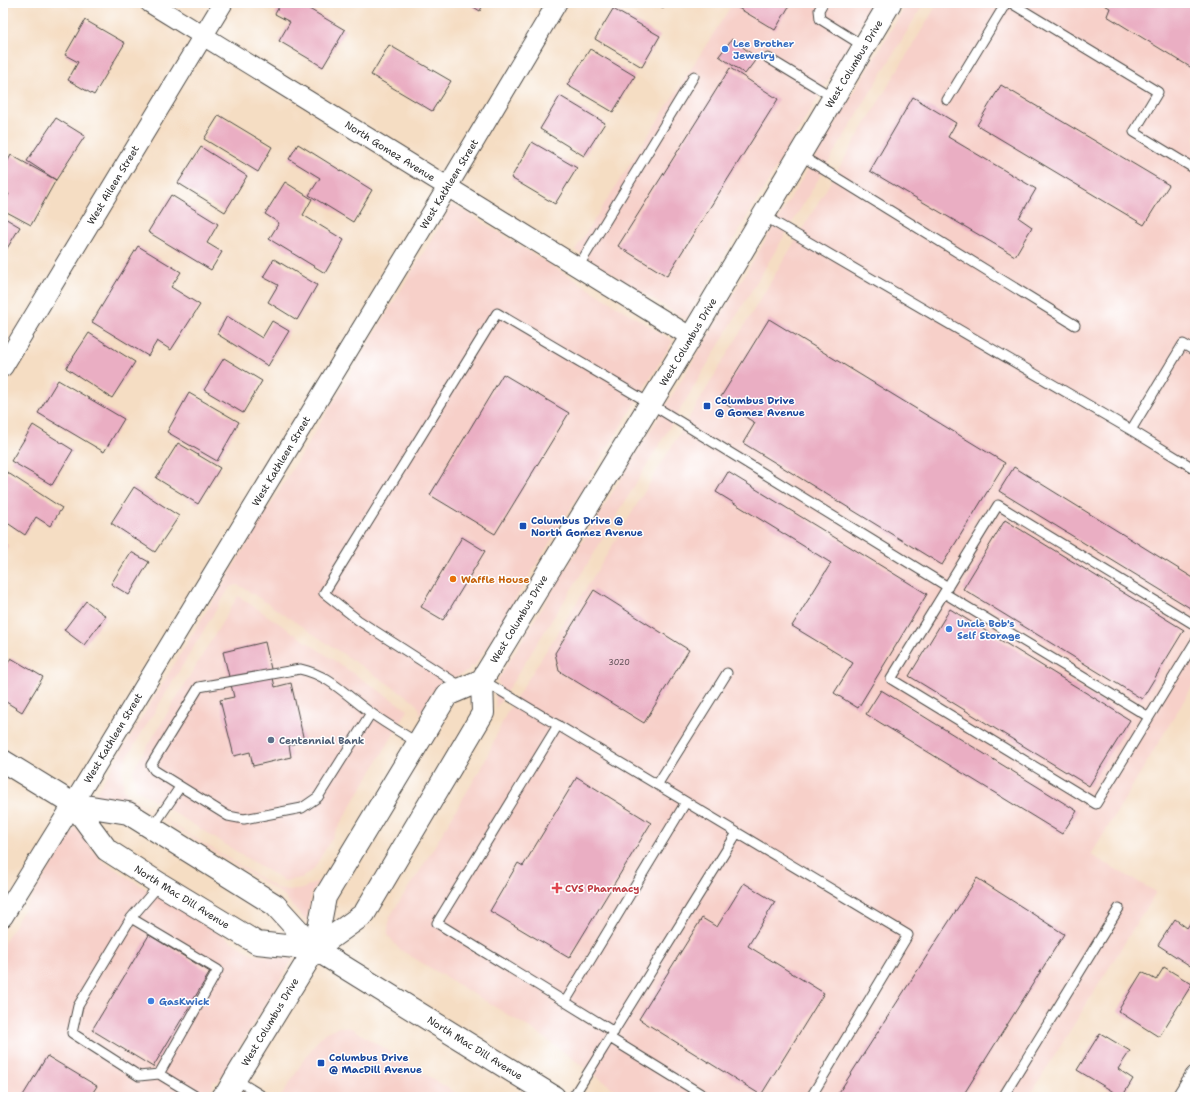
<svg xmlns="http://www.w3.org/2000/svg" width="1198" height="1100" viewBox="0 0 1198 1100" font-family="'Shantell Sans',sans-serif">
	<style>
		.built { fill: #f7d0c9 }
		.building { fill: #eaaec3 }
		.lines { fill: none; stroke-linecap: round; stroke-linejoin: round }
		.service-casing { stroke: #494642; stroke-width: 11 }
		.minor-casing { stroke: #494642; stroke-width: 21 }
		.tertiary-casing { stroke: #494642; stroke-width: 24 }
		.secondary-casing { stroke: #494642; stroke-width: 24 }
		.service { stroke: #fff; stroke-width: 9 }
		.minor { stroke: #fff; stroke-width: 19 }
		.tertiary { stroke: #fff; stroke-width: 22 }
		.secondary { stroke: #fff; stroke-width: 22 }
		.shop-dot { fill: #3f7fe0; stroke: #fff; stroke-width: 1.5 }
		.transit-dot { fill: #1a4fb4; stroke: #fff; stroke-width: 1.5 }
		.food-dot { fill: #e8710a; stroke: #fff; stroke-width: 1.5 }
		.service-dot { fill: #5c6f8a; stroke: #fff; stroke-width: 1.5 }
		.health-dot { fill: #e0444e; stroke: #fff; stroke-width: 1.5 }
		.labels { text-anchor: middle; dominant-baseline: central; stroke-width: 3; stroke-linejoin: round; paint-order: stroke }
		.number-label { font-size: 8px; fill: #5b4c51 }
		.shop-label { font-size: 10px; font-weight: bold; fill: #366cbe; stroke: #fff; text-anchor: start }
		.street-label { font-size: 10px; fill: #2b2b2b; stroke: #fff }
		.transit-label { font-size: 10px; font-weight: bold; fill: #164399; stroke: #fff; text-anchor: start }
		.food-label { font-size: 10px; font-weight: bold; fill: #c56008; stroke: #fff; text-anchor: start }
		.service-label { font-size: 10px; font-weight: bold; fill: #4e5e75; stroke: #fff; text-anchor: start }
		.health-label { font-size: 10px; font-weight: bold; fill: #be3a42; stroke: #fff; text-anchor: start }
	</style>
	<rect width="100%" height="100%" fill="#fff"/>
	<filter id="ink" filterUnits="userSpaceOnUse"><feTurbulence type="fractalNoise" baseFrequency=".025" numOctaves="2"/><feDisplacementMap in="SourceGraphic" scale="8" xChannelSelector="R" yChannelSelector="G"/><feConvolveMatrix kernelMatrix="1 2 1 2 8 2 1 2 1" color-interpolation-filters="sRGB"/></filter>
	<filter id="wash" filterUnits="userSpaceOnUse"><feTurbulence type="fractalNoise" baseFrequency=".012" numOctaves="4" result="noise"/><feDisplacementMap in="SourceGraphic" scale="16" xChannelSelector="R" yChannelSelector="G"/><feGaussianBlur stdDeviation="0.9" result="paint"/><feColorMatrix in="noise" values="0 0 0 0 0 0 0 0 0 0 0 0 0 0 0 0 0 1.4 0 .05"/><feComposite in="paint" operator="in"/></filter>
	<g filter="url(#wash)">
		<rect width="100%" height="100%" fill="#f5ddc3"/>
		<path class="built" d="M733,3H874L686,320L575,250Z
			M907,3H924L590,560L496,708L495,688L500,687L497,681L709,335Z
			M938,3H1195V682L1091,855L1156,892L1029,1097H627L611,1087L538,1033L399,949L388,935L389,918L410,885L418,874L484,763L506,714L600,566Z
			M453,204L673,341L474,667L469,666V671L441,683L436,687L419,716L420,710L414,701L244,588L237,585L231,587L228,590L123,764L122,771L124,790L127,796L130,798L278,889L287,891L303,889L320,880L312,894L306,921L282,894L134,802L129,800L95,795Z
			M238,596L408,710L313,870L301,878L284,881L136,789L133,770Z
			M75,827L101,860L154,894L251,953L257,955L293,959L218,1082L213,1081V1087L196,1097H3V944Z
			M339,1027L351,1028L462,1097H281L303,1061L315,1044L326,1032Z"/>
		<g id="blocks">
			<path class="building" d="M281,3H299L345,30L323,67L279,41L290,22L275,14Z
				M467,3H484L480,11Z
				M655,3H666L663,8Z
				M737,3H791L775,30L735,6Z
				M1101,3H1195V70L1107,16L1110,8Z
				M613,9L660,36L642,67L595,39Z
				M85,20L125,43L94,95L68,80L78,62L65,55Z
				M732,39L757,58L745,74L719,56Z
				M389,45L451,81L432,111L371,75Z
				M590,49L635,76L613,112L567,85Z
				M730,68L778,99L667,276L618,246Z
				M1001,85L1169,185L1144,225L977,125Z
				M560,96L605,123L584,156L540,129Z
				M913,97L956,123L948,137L1036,189L1019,218L1032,227L1015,256L870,171Z
				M219,115L272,147L258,172L204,139Z
				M56,118L85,136L56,180L27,161Z
				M532,142L577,168L555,204L511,178Z
				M298,144L372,190L353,222L309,195L320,178L289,159Z
				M201,147L247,176L225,212L178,183Z
				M11,155L56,180L31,225L3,210V205L9,194L3,191V170Z
				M285,182L312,199L303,215L344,240L325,273L269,239L279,223L265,214Z
				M171,195L218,224L207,243L222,252L211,270L148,232Z
				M3,217L20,227L3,255Z
				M138,246L181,272L171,287L200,305L171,350L157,341L148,356L92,322Z
				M274,259L317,285L297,320L268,302L278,285L263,277Z
				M227,316L262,338L272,321L289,331L268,366L217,334Z
				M769,319L1005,463L942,565L743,443L755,423L719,400Z
				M89,333L135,362L112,398L66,368Z
				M224,358L262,381L243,413L204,390Z
				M503,374L569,413L495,534L430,495Z
				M58,380L124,419L104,452L38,413Z
				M189,393L239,422L217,461L167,432Z
				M33,425L73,450L52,485L11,461Z
				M178,443L220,468L198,504L156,478Z
				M1014,467L1195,579V611L999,491Z
				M5,471L62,508L50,526L36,517L25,535L3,520V475Z
				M728,472L927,594L858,708L834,693L853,663L792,626L831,563L716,492Z
				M134,487L179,516L155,552L111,523Z
				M1005,520L1184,630L1142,699L963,589Z
				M462,537L485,551L443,620L421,607Z
				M3,543L8,546L3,554Z
				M131,552L149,562L129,595L111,584Z
				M594,590L689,650L644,723L559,671L555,653Z
				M86,601L106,616L84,645L64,630Z
				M950,609L1130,720L1089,786L909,676Z
				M265,642L275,687L291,683L304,741L289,745L291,757L253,766L250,752L234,756L220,700L234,697L223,652Z
				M11,658L43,677L22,712L3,700V671Z
				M881,690L1077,811L1062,834L866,714Z
				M577,777L651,823L569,958L490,911L518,863L523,866Z
				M977,878L1064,934L962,1097H836Z
				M744,883L775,902L748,946L824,993L761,1095L639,1019L702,918L717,927Z
				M1195,916V969L1158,945L1175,919L1187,928Z
				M149,935L210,972L153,1067L92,1030Z
				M1164,967L1192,984L1159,1037L1118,1011L1142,972L1156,980Z
				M1100,1033L1130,1051L1118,1069L1133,1079L1122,1097L1077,1070Z
				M47,1056L97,1086L90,1097H22Z"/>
		</g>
	</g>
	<g filter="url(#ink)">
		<use href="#blocks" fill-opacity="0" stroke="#494642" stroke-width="1"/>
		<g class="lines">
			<defs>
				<path id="service" d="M823,3L819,10L820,19L865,47
					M1011,3L1158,92L1134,132L1195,169
					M768,58L834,98
					M947,100L1006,3
					M800,155L1075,325
					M764,216L1131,430L1195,469
					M578,267L694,76
					M1131,430L1183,344L1195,351
					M944,593L1149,717
					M1195,625L998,505L891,679L1096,804L1195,642
					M484,681L908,935L811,1097
					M462,687L358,620L324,593L497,313L651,404L948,587
					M371,713L318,797L302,808L244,819L228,816L154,770L151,765L199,687L300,669C329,675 347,696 371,713C386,724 402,733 418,743
					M558,725L437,923L614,1032
					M657,785L727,673
					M152,828L180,787
					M160,884L131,918L78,1006L72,1033L139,1076L159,1074L197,1097
					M131,918L218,970L159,1074
					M565,1002L686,802
					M610,1038L706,1097
					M235,1079L264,1097
					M573,1097L737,833
					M1003,1097L1119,908"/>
				<path id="minor" d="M150,3L691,337
					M3,367L223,3
					M3,917L73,804L448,186L557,3
					M1182,1097L1195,1076"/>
				<path id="tertiary" d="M3,761L73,804L107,850L160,884L257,943L315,949
					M73,804L128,813L275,905L315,949L554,1097"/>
				<path id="secondary" d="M315,949L364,914L483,713L482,680L691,337L890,3
					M222,1097L226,1095L235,1079L315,949L325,897L447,695L482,680"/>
			</defs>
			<use href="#service" class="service-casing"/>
			<use href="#minor" class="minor-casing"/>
			<use href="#tertiary" class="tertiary-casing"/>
			<use href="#secondary" class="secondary-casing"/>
			<use href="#service" class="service"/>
			<use href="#minor" class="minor"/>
			<use href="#tertiary" class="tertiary"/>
			<use href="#secondary" class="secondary"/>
		</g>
	</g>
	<g class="shop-dot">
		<circle cx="725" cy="49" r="4"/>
		<circle cx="949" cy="629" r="4"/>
		<circle cx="151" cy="1001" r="4"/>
	</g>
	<g class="transit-dot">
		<rect x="703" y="402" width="8" height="8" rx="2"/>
		<rect x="519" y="522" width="8" height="8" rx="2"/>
		<rect x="317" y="1059" width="8" height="8" rx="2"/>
	</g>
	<circle class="food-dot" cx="453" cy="579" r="4"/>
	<circle class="service-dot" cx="271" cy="740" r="4"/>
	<path class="health-dot" d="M555 882h4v4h4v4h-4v4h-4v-4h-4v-4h4z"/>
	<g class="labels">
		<g class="number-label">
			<text x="619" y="662">3020</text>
		</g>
		<g class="shop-label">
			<text x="733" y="43">Lee Brother<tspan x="733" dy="12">Jewelry</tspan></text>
			<text x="957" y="623">Uncle Bob's<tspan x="957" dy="12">Self Storage</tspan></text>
			<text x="159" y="1001">GasKwick</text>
		</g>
		<g class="street-label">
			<text transform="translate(854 64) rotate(-59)">West Columbus Drive</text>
			<text transform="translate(390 151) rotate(32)">North Gomez Avenue</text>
			<text transform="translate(449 184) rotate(-59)">West Kathleen Street</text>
			<text transform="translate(113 185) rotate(-59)">West Aileen Street</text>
			<text transform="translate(688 342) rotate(-59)">West Columbus Drive</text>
			<text transform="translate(281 461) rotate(-59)">West Kathleen Street</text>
			<text transform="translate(519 619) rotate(-59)">West Columbus Drive</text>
			<text transform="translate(113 738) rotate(-59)">West Kathleen Street</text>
			<text transform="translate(182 897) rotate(32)">North Mac Dill Avenue</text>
			<text transform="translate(270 1022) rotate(-59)">West Columbus Drive</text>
			<text transform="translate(475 1048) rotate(32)">North Mac Dill Avenue</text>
		</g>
		<g class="transit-label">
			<text x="715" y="400">Columbus Drive<tspan x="715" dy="12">@ Gomez Avenue</tspan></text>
			<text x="531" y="520">Columbus Drive @<tspan x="531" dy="12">North Gomez Avenue</tspan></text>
			<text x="329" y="1057">Columbus Drive<tspan x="329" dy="12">@ MacDill Avenue</tspan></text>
		</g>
		<g class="food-label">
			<text x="461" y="579">Waffle House</text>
		</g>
		<g class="service-label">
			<text x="279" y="740">Centennial Bank</text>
		</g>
		<g class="health-label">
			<text x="565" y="888">CVS Pharmacy</text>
		</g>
	</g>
	<rect width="1198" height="1100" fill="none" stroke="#fff" stroke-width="16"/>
</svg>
